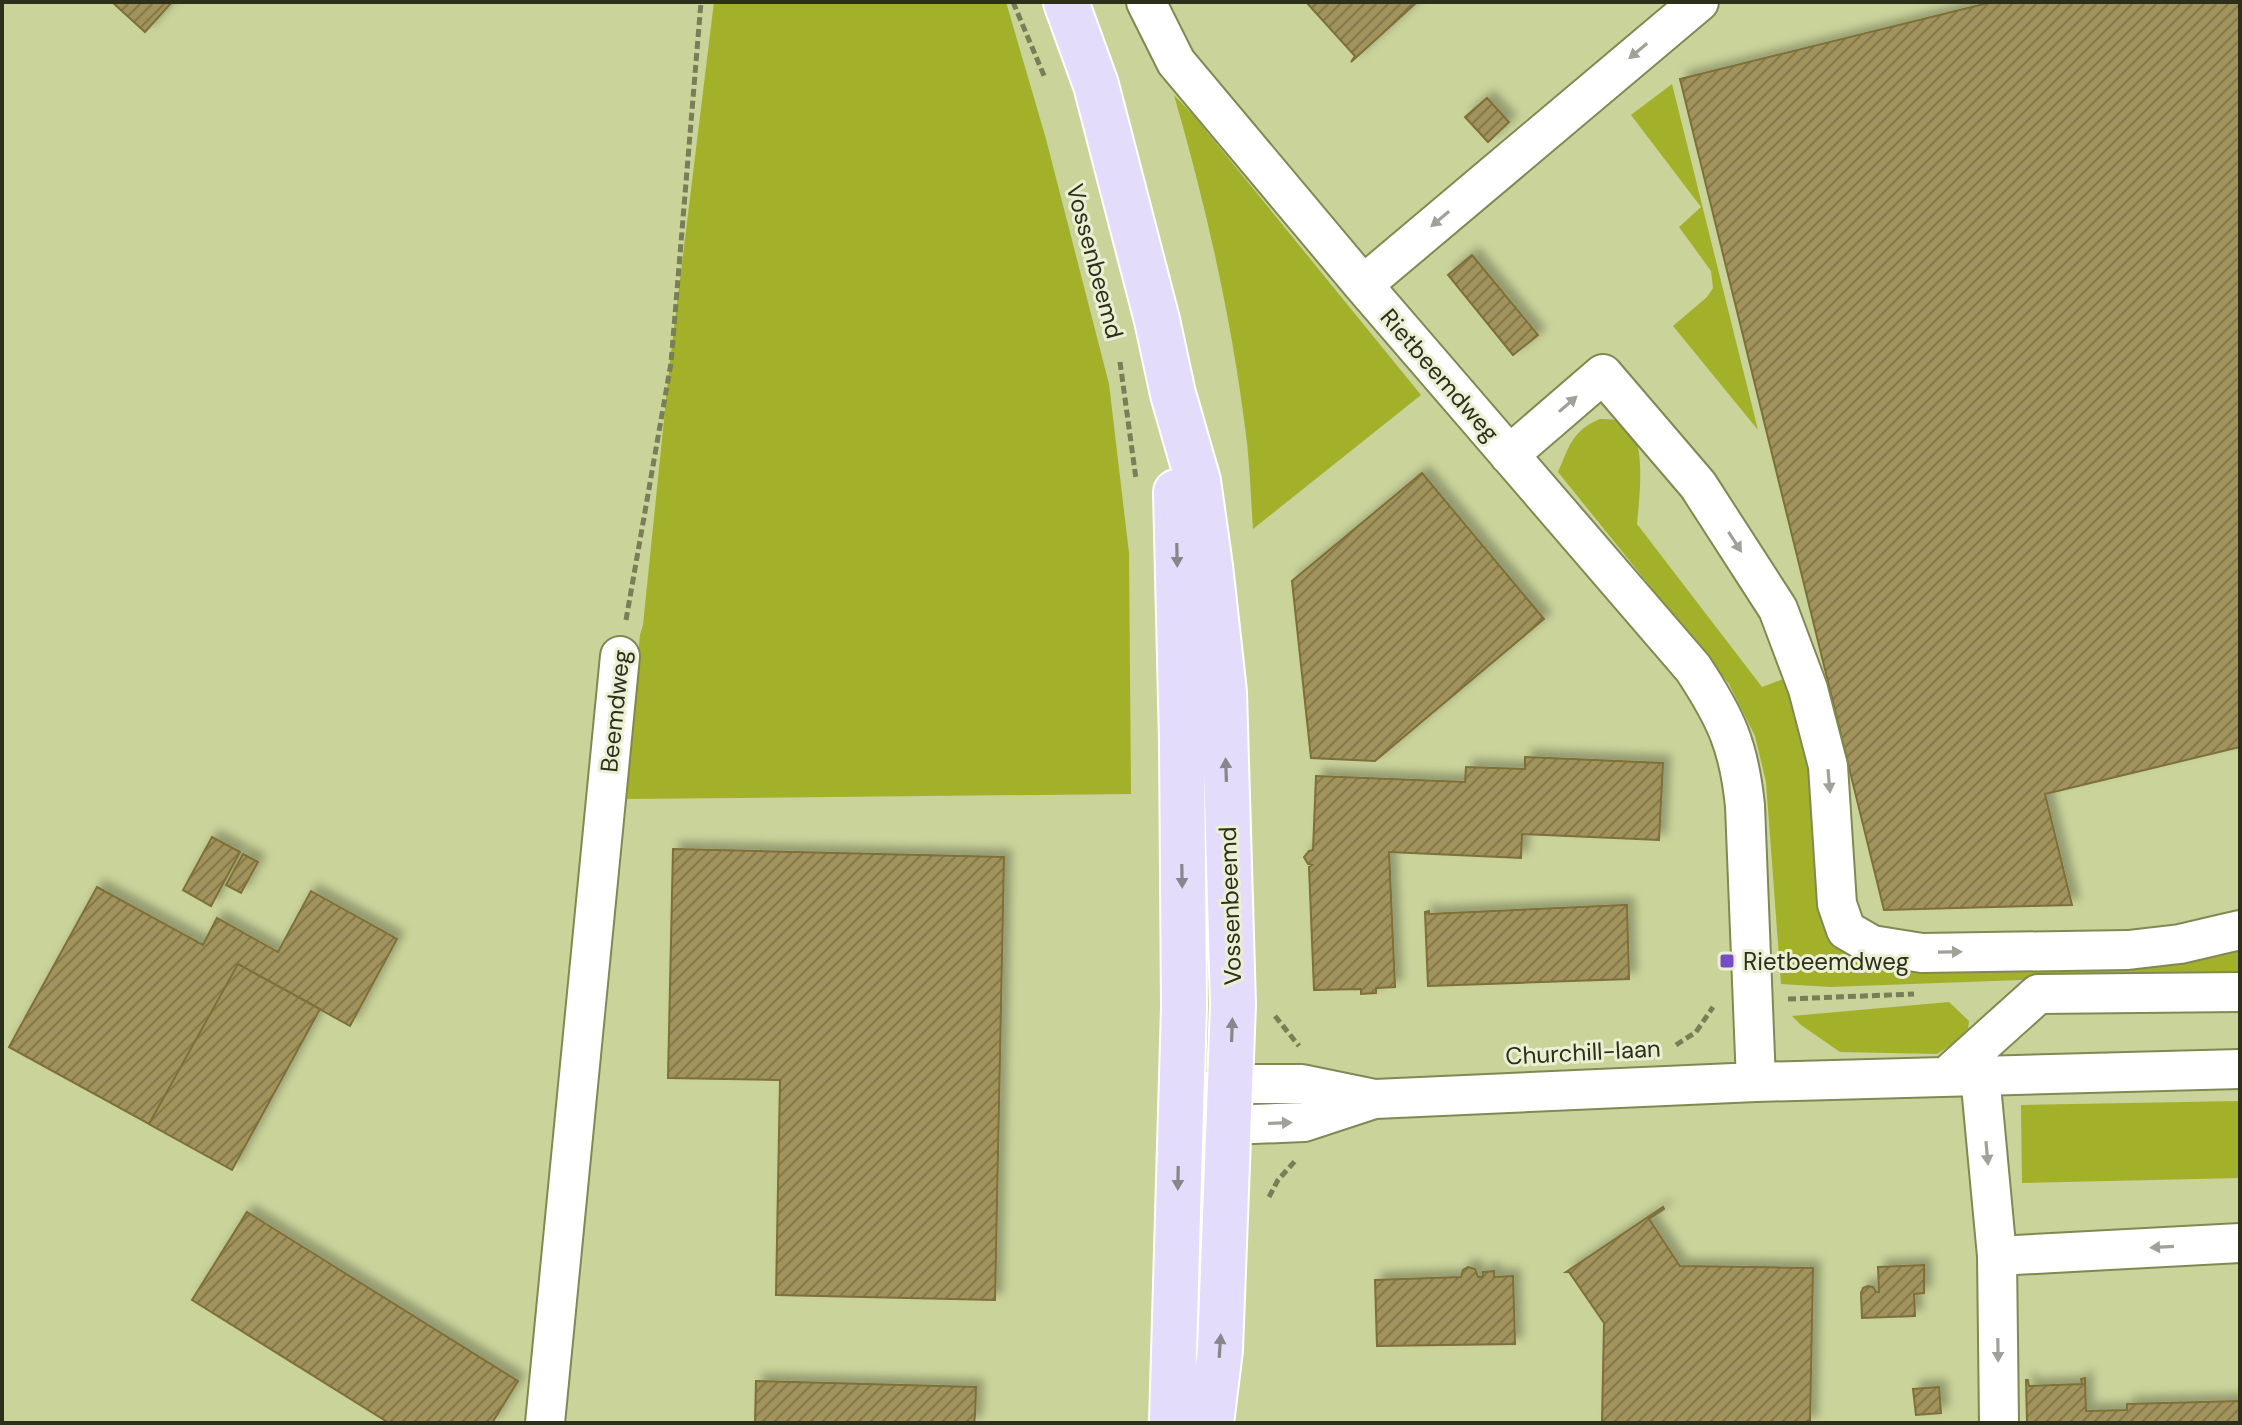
<svg xmlns="http://www.w3.org/2000/svg" width="2242" height="1425" viewBox="0 0 2242 1425" font-family="'DM Sans',sans-serif">
	<style>
		.green { fill: #a3b02a }
		.building { fill: url(#building-hatch); stroke: #7d6f39; stroke-width: 2; filter: url(#shadow) }
		.lines { fill: none; stroke-linecap: round; stroke-linejoin: round }
		.minor-casing { stroke: #818852; stroke-width: 42 }
		.major-casing { stroke: #fff; stroke-width: 48 }
		.path { stroke: #787e57; stroke-width: 5; stroke-dasharray: 8 4; stroke-linecap: butt }
		.minor { stroke: #fff; stroke-width: 38 }
		.major { stroke: #e3dcfa; stroke-width: 44 }
		.oneway { fill: #a0a198 }
		.oneway2 { fill: #88868a }
		.poi-dot { fill: #764dc6; stroke: #ebf0d4; stroke-width: 3 }
		.labels { text-anchor: middle; dominant-baseline: central; stroke-width: 6; stroke-linejoin: round; paint-order: stroke }
		.street-label { font-size: 24px; fill: #2c2f19; stroke: #ebf0d4 }
		.poi-label { font-size: 24px; fill: #2c2f19; stroke: #ebf0d4; text-anchor: start }
	</style>
	<defs>
		<pattern id="building-hatch" width="6" height="6" patternUnits="userSpaceOnUse" patternTransform="scale(2)"><rect width="6" height="6" fill="#a2935c"/><path d="M-1 1l2-2M0 6l6-6M5 7l2-2" fill="none" stroke="#84784b"/></pattern>
		<filter id="shadow"><feDropShadow dx="7" dy="-7" stdDeviation="4" flood-color="#0004"/></filter>
	</defs>
	<rect width="100%" height="100%" fill="#cad39a"/>
	<path class="green" d="M714,2H1006L1046,139L1109,384L1129,553L1131,794L625,799L640,635L643,625L670,361Z
		M1672,84L1758,430L1673,326L1707,297L1713,288L1711,271L1679,227L1701,207L1631,115Z
		M1174,95L1194,116L1421,395L1253,529C1251,500 1250,471 1247,443C1233,325 1207,209 1174,95Z
		M1600,419C1610,419 1623,419 1630,428C1646,448 1639,500 1637,524L1762,687L1789,677L1808,733L1845,951L2240,949V972L1830,987L1781,984L1766,782L1755,736L1729,684L1558,472C1570,445 1572,431 1600,419Z
		M1949,1002L1969,1021L1968,1029L1959,1040L1937,1054L1840,1052L1801,1025L1792,1016Z
		M2240,1101V1178L2022,1183L2021,1105Z"/>
	<path class="building" d="M112,2H172L145,32Z
		M1306,2H1417L1351,62L1355,56Z
		M1992,2H2240V747L2045,794L2072,905L1884,910L1680,79Z
		M1487,98L1509,122L1488,142L1465,117Z
		M1472,255L1538,335L1513,355L1448,275Z
		M1422,473L1544,619L1375,761L1311,758L1292,581Z
		M1525,757L1663,763L1659,840L1522,834L1521,858L1389,852L1395,987L1376,988V993L1361,994V989L1314,990L1309,867L1312,865L1308,864L1304,857L1309,851L1313,850L1316,776L1465,782L1466,767L1525,769Z
		M212,837L240,852L211,906L183,890Z
		M673,849L1004,857L995,1300L776,1295L780,1080L668,1078Z
		M243,854L258,862L241,893L226,885Z
		M97,887L203,945L217,918L278,952L311,891L397,939L350,1026L238,964L149,1124L9,1047Z
		M1624,905H1627L1629,979L1428,986L1425,912L1429,911V914Z
		M238,964L320,1009L232,1170L149,1124Z
		M1663,1207L1664,1209L1649,1219L1680,1266L1813,1268L1810,1423H1602L1604,1323L1569,1272H1566Z
		M247,1212L518,1381L492,1423H389L192,1300Z
		M1924,1265V1293L1914,1294L1915,1316L1862,1318L1861,1293L1863,1288L1868,1286L1873,1287L1876,1292H1879L1878,1267Z
		M1468,1267L1475,1269L1478,1277H1483V1272L1494,1271V1277L1513,1276L1515,1344L1377,1346L1375,1280L1461,1277L1463,1270Z
		M2085,1378L2086,1411L2127,1410V1404L2240,1401V1423H2027L2026,1380H2028L2029,1386L2082,1384L2081,1379Z
		M756,1381L976,1387L975,1416L974,1423H755Z
		M1939,1387L1941,1413L1916,1415L1913,1389Z"/>
	<g class="lines">
		<defs>
			<path id="minor" d="M1146,2L1176,62L1363,285L1693,668C1726,718 1739,746 1745,806L1756,1082
				M1363,285L1699,2
				M1509,455L1603,374L1698,485L1778,609L1808,689L1828,766L1837,904L1846,930L1872,945L1922,953L2128,950L2180,944L2240,930
				M1980,1075L1997,1256
				M1947,1076L2038,994L2240,992
				M1180,1100L1231,1084H1302L1375,1099L1756,1082L2240,1069
				M1204,1112L1229,1125L1304,1122L1371,1100
				M545,1423L620,656
				M1999,1423L1997,1256L2240,1243"/>
			<path id="major" d="M1066,2L1096,85L1157,320L1173,394L1198,481L1210,566L1224,692L1233,1005L1220,1350L1211,1423
				M1172,1423L1184,1007L1182,742L1176,492"/>
		</defs>
		<use href="#minor" class="minor-casing"/>
		<use href="#major" class="major-casing"/>
		<path class="path" d="M1013,2L1045,78
			M1120,362L1136,479
			M626,620L671,363L701,2
			M1788,999L1914,994
			M1275,1016L1299,1046
			M1676,1045L1696,1032L1713,1007
			M1269,1197L1278,1180L1296,1160"/>
		<use href="#minor" class="minor"/>
		<use href="#major" class="major"/>
	</g>
	<defs><path id="oneway-solid" d="M-6-.8H1V-3.2L6.5 0L1 3.2V.8H-6Z" transform="scale(2)"/></defs>
	<g class="oneway">
		<use href="#oneway-solid" transform="translate(1638 51) rotate(140)"/>
		<use href="#oneway-solid" transform="translate(1440 219) rotate(140)"/>
		<use href="#oneway-solid" transform="translate(1568 404) rotate(-41)"/>
		<use href="#oneway-solid" transform="translate(1735 542) rotate(57)"/>
		<use href="#oneway-solid" transform="translate(1829 781) rotate(85)"/>
		<use href="#oneway-solid" transform="translate(1950 952) rotate(-1)"/>
		<use href="#oneway-solid" transform="translate(1280 1123) rotate(-2)"/>
		<use href="#oneway-solid" transform="translate(1987 1153) rotate(85)"/>
		<use href="#oneway-solid" transform="translate(2162 1247) rotate(177)"/>
		<use href="#oneway-solid" transform="translate(1998 1350) rotate(89)"/>
	</g>
	<g class="oneway2">
		<use href="#oneway-solid" transform="translate(1177 555) rotate(89)"/>
		<use href="#oneway-solid" transform="translate(1226 770) rotate(-92)"/>
		<use href="#oneway-solid" transform="translate(1182 876) rotate(89)"/>
		<use href="#oneway-solid" transform="translate(1232 1030) rotate(-88)"/>
		<use href="#oneway-solid" transform="translate(1178 1178) rotate(91)"/>
		<use href="#oneway-solid" transform="translate(1220 1346) rotate(-86)"/>
	</g>
	<rect class="poi-dot" x="1719" y="953" width="16" height="16" rx="4"/>
	<g class="labels">
		<g class="street-label">
			<text transform="translate(1095 261) rotate(75)">Vossenbeemd</text>
			<text transform="translate(1440 375) rotate(49)">Rietbeemdweg</text>
			<text transform="translate(615 711) rotate(-84)">Beemdweg</text>
			<text transform="translate(1230 906) rotate(-92)">Vossenbeemd</text>
			<text transform="translate(1583 1052) rotate(-3)">Churchill-laan</text>
		</g>
		<g class="poi-label">
			<text x="1743" y="961">Rietbeemdweg</text>
		</g>
	</g>
	<rect width="2242" height="1425" fill="none" stroke="#2c2f19" stroke-width="8"/>
</svg>
